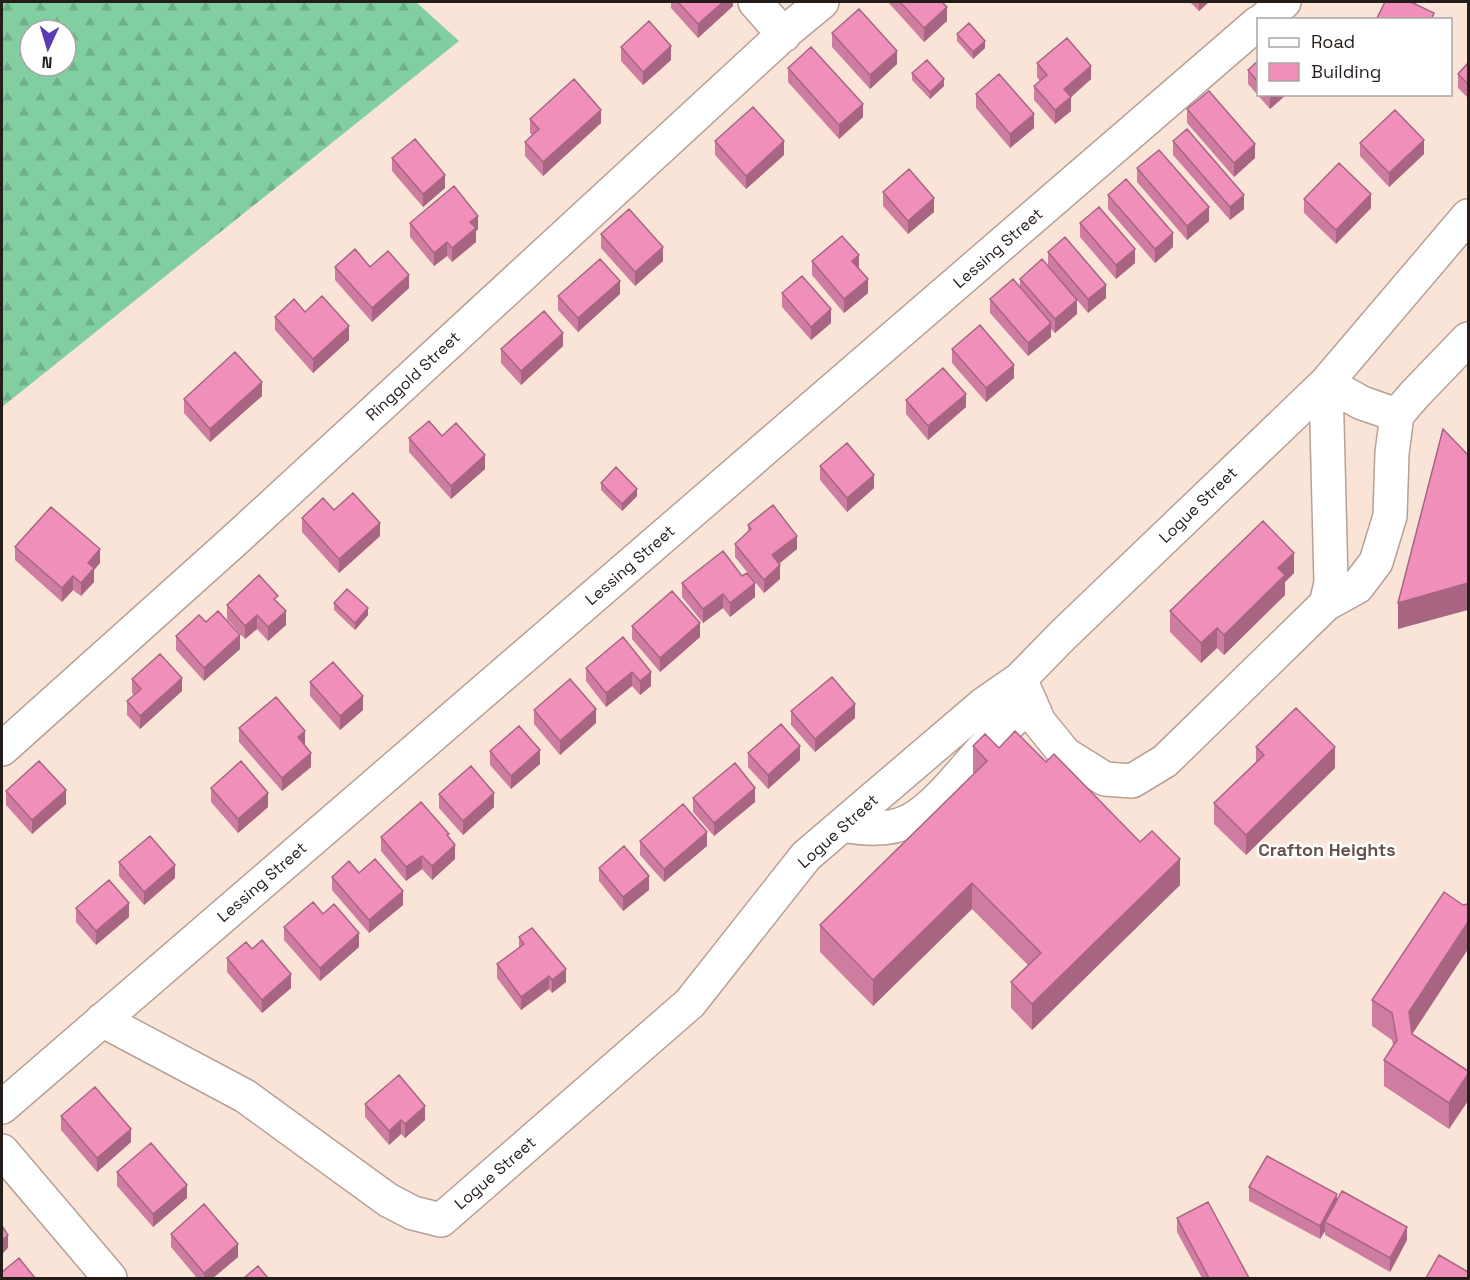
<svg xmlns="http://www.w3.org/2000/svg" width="1470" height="1280" viewBox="0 0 1470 1280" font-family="'Space Grotesk',sans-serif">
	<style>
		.forest { fill: url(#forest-firs); fill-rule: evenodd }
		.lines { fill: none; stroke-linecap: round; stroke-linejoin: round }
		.minor-casing { stroke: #b6a196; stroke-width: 36 }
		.minor { stroke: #fff; stroke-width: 33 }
		.wall { fill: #ce7ca0 }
		.shaded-wall { fill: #a86582 }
		.building { fill: #f090ba; stroke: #a86582; stroke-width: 1.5 }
		.labels { text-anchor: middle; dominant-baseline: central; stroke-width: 5; stroke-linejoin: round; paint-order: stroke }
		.street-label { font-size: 16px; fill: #251d19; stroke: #fff }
		.neighbourhood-label { font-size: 18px; font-weight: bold; fill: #665349; stroke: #fff }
	</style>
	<defs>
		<pattern id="forest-firs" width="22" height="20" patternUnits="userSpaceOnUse" patternTransform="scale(1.5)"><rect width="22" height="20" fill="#81cea1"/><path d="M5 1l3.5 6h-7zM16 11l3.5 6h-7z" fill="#6fb08a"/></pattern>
	</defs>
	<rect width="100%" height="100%" fill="#fae4d8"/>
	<path class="forest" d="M2,2H416L459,41L2,407ZM30,30H66V66H30Z"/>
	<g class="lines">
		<defs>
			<path id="minor" d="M755,2L784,35
				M1263,20L1284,2
				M1326,383L1331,583L1326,604
				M1326,383L1362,403L1397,415
				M1020,679L1039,722L1065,754L1105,779L1132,781L1165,761L1326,604L1357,587L1376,562L1390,516L1392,453L1397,415L1415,394L1468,339
				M2,749L236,539L788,30L822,2
				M843,825C864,829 891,831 911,820C938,805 962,771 984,748C999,733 1015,718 1031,703
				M102,1020L245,1096L388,1200L413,1213L441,1220L690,1003L806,856L984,704L1020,679L1063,635L1326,383L1468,216
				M2,1107L1258,23
				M2,1151L110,1278"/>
		</defs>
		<use href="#minor" class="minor-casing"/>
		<use href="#minor" class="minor"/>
	</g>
	<path class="wall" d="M671,2H733V6L698,38L671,8Z
		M888,2H942L947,21L924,42Z
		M1190,2H1209L1199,11Z
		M832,33L897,64L870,89L832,47Z
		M957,34L985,48L973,59L957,41Z
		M621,47L671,60L643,85L621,61Z
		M1258,61V94H1287L1270,109L1248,84V70Z
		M1037,63L1091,79L1071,97V111L1055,124L1034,100V86L1040,81L1037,77Z
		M1468,63V98L1458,88V74Z
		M788,68L863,117L839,139L788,82Z
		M912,73L944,86L930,99L912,80Z
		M976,94L1034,128L1010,148L976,108Z
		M1187,109L1255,158L1234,177L1187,123Z
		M530,119L601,123L543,176L525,156V142L532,135L530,133Z
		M715,141L784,155L746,189L715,155Z
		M1173,141L1244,209L1230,220L1173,155Z
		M1360,143L1424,154L1389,187L1360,156Z
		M392,158L445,188L423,207L392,171Z
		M1137,168L1209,221L1187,240L1137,182Z
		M883,192L934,212L908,234L883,206Z
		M1108,195L1173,247L1155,263L1108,209Z
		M1304,199L1371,208L1336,244L1304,213Z
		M410,223L478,229L476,231V242L452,262L447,256L434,266L410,237Z
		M1080,223L1135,263L1116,279L1080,237Z
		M601,234L663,261L635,286L601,248Z
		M1048,252L1106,298L1088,313L1077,300V314L1055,333L1051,329V337L1028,356L990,313V299L1020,287V279L1048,265Z
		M812,261L868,293L844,313L812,275Z
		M335,267H370L409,288L372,322L335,280Z
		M782,293L831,323L811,340L782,307Z
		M620,294L578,332L558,310V296Z
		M305,312L349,340L313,373L275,330V317Z
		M563,346L521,385L501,363V349Z
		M952,349L1014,378L986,402L952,363Z
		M262,396L210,442L184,413V399Z
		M906,400L966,407L928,440L906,414Z
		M442,436L485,469L451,499L409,452V438Z
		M820,466L874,488L847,512L820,480Z
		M601,483L637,496L622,511L601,490Z
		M334,510L380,536L339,573L302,532V518Z
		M748,525L797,549L779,564L780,579L764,593L735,557V544L748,532Z
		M15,547L100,563L94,570V582L81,596L73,590L62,602L15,560Z
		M1294,573L1285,582V595L1224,655L1217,648L1201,663L1170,632V611Z
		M742,576L755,597L730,617L723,608L703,623L682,597V583Z
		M278,603L286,625L268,641L257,629L245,639L227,619V605Z
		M334,603L368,615L355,630L334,610Z
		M632,626L700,637L660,672L632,639Z
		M176,636L240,649L204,681L176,650Z
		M623,637L651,686L640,695L632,686L606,707L586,681V668Z
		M132,679L182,691L140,729L127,715V701L134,695L132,693Z
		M310,682L363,710L340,730L310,696Z
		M534,710L596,723L560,755L534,724Z
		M791,711L855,718L815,752L791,725Z
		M239,728L305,745L311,767L282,791L239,742Z
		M973,746L999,748L1046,762L1180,885L1032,1030L1011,1008V982L1028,965L972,909L873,1006L820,952V925L974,774L973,772Z
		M1256,747L1335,768L1246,855L1214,824V803L1256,762Z
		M490,751L540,764L511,789L490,765Z
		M748,753L800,760L768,789L748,767Z
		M211,788L268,807L238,833L211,802Z
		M6,791L66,804L32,834L6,805Z
		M439,794L494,807L463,835L439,808Z
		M693,798L755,802L714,836L693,812Z
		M381,837L449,838L455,859L432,880L422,869L406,881L381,851Z
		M640,841L707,846L664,882L640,855Z
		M119,862L175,878L144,905L119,876Z
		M599,868L649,890L623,911L599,881Z
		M332,877L403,905L369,933L332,890Z
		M76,908L129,917L96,945L76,922Z
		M323,914L359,947L320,981L284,940V927Z
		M519,937L566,982L552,993L549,989L521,1010L497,978V964L519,948Z
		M1468,949L1412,1034L1468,1071L1449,1129L1384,1086V1060L1393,1045L1392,1040L1372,1026V1000Z
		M227,958L291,988L262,1013L227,972Z
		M365,1104L425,1120L405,1138L401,1134L389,1145L365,1117Z
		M61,1116L131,1142L97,1172L61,1130Z
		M117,1172L187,1198L153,1227L117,1186Z
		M1249,1187L1337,1199L1407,1240L1390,1272L1325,1235V1231L1320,1239L1249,1201Z
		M1177,1218L1249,1278H1202L1177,1232Z
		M171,1234L238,1257L213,1278H197L171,1247Z"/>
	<path class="shaded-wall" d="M723,2H733V6L698,38V24Z
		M1199,2H1209L1199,11Z
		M947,7V21L924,42V28Z
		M985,41V48L973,59V52Z
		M671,46V60L643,85V72Z
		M897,51V64L870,89V75Z
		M1091,66V79L1071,97V111L1055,124V110L1064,89Z
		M944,79V86L930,99V92Z
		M1271,94H1287L1270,109V95Z
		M863,104V117L839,139V125Z
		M601,110V123L543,176V162Z
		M1034,114V128L1010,148V134Z
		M1424,140V154L1389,187V173Z
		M784,141V155L746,189V176Z
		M1255,144V158L1234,177V163Z
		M445,175V188L423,207V194Z
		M1371,194V208L1336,244V230Z
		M1244,195V209L1230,220V207Z
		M934,198V212L908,234V221Z
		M1209,207V221L1187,240V226Z
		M478,216V229L476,231V242L452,262V248L470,222Z
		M1173,233V247L1155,263V249Z
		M447,242V256L434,266V253Z
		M663,247V261L635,286V272Z
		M1135,249V263L1116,279V265Z
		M859,255V269L852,261Z
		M409,275V288L372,322V308Z
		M868,279V293L844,313V299Z
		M620,281V294L578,332V318Z
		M1106,285V298L1088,313V299Z
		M1077,300V314L1055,333V319Z
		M831,309V323L811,340V327Z
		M1051,323V337L1028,356V343Z
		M349,326V340L313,373V359Z
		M563,333V346L521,385V371Z
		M1014,365V378L986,402V388Z
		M262,382V396L210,442V429Z
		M966,394V407L928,440V426Z
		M485,455V469L451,499V486Z
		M874,475V488L847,512V498Z
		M637,489V496L622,511V504Z
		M380,523V536L339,573V559Z
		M797,536V549L772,569V555Z
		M100,549V563L94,570V582L81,596V583L88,563Z
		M1294,553V573L1285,582V595L1224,655V635L1278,568Z
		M780,565V579L764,593V580Z
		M73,576V590L62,602V588Z
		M755,583V597L730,617V603Z
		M1468,583V610L1398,629V603Z
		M723,594V608L703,623V609Z
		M368,608V615L355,630V623Z
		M286,611V625L268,641V627Z
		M257,615V629L245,639V626Z
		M700,623V637L660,672V658Z
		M1217,628V648L1201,663V643Z
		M240,635V649L204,681V668Z
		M632,672V686L606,707V693Z
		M651,672V686L640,695V681Z
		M182,678V691L140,729V716Z
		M363,696V710L340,730V716Z
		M855,704V718L815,752V739Z
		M596,709V723L560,755V741Z
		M305,731V745L298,751V737Z
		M800,746V760L768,789V775Z
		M1335,747V768L1246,855V835Z
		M540,750V764L511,789V776Z
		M311,753V767L282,791V778Z
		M755,788V802L714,836V823Z
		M66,790V804L32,834V820Z
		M268,793V807L238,833V819Z
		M494,793V807L463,835V821Z
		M707,832V846L664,882V869Z
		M455,845V859L432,880V866Z
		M422,856V869L406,881V867Z
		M1180,859V885L1032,1030V1004Z
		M175,865V878L144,905V892Z
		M649,876V890L623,911V897Z
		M972,883V909L873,1006V980Z
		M403,891V905L369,933V920Z
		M129,903V917L96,945V931Z
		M1468,922V949L1409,1039V1012Z
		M359,933V947L320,981V968Z
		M566,969V982L552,993V980Z
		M291,974V988L262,1013V1000Z
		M549,976V989L521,1010V997Z
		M1468,1074V1101L1449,1129V1103Z
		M425,1106V1120L405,1138V1124Z
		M401,1120V1134L389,1145V1131Z
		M131,1129V1142L97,1172V1158Z
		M187,1185V1198L153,1227V1214Z
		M1337,1194V1208L1325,1222V1231L1320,1239V1226Z
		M1407,1227V1240L1390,1272V1258Z
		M8,1235V1248L2,1254V1240Z
		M238,1244V1257L213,1278H204V1273Z"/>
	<path class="building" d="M678,2H723L698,24Z
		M900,2H942L947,7L924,28Z
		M1385,2H1411L1434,13L1431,20H1376Z
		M859,9L897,51L870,75L832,33Z
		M649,21L671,46L643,72L621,47Z
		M969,23L985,41L973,52L957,34Z
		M1067,38L1091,66L1064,89L1071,97L1055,110L1034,86L1047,75L1037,63Z
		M811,47L863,104L839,125L788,68Z
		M927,60L944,79L930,92L912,73Z
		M1258,61V82L1248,70Z
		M1468,63V84L1458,74Z
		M999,74L1034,114L1010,134L976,94Z
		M574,79L601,110L543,162L525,142L539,129L530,119Z
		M1209,91L1255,144L1234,163L1187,109Z
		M753,107L784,141L746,176L715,141Z
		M1395,110L1424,140L1389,173L1360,143Z
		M1187,129L1244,195L1230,207L1173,141Z
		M415,139L445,175L423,194L392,158Z
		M1159,150L1209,207L1187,226L1137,168Z
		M1339,163L1371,194L1336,230L1304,199Z
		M909,169L934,198L908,221L883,192Z
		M1126,179L1173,233L1155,249L1108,195Z
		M454,186L478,216L470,222L476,228L452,248L447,242L434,253L410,223Z
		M1099,207L1135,249L1116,265L1080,223Z
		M629,209L663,247L635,272L601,234Z
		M842,236L859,255L852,261L868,279L844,299L812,261Z
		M1065,237L1106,285L1088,299L1048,252Z
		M355,249L370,267L388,251L409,275L372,308L335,267Z
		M600,259L620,281L578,318L558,296Z
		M1042,259L1077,300L1055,319L1020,279Z
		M802,276L831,309L811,327L782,293Z
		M1013,279L1051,323L1028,343L990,299Z
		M322,296L349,326L313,359L275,317L294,299L305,312Z
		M544,311L563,333L521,371L501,349Z
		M980,325L1014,365L986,388L952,349Z
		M235,352L262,382L210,429L184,399Z
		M943,368L966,394L928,426L906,400Z
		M429,421L442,436L456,423L485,455L451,486L409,438Z
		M1443,429L1468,455V583L1398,603Z
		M847,443L874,475L847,498L820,466Z
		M616,467L637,489L622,504L601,483Z
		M353,493L380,523L339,559L302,518L323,498L334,510Z
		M773,505L797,536L772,555L780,565L764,580L735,544L751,529L748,525Z
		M51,507L100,549L88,563L94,568L81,583L73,576L62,588L15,547Z
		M1263,521L1294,553L1278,568L1285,575L1224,635L1217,628L1201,643L1170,611Z
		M723,551L742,576L747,573L755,583L730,603L723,594L703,609L682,583Z
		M259,575L278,596L274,599L286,611L268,627L257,615L245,626L227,605Z
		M347,589L368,608L355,623L334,603Z
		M672,591L700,623L660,658L632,626Z
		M218,611L240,635L204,668L176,636L199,615L206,622Z
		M623,637L651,672L640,681L632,672L606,693L586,668Z
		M160,654L182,678L140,716L127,701L141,689L132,679Z
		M333,662L363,696L340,716L310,682Z
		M832,677L855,704L815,739L791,711Z
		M570,679L596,709L560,741L534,710Z
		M276,697L305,731L298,737L311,753L282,778L239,728Z
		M1296,708L1335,747L1246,835L1214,803L1264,755L1256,747Z
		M781,724L800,746L768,775L748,753Z
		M519,726L540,750L511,776L490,751Z
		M1015,731L1046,762L1054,754L1140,842L1152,831L1180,859L1032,1004L1011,982L1041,953L972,883L873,980L820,925L987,761L973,746L985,734L999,748Z
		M39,761L66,790L32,820L6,791Z
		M241,761L268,793L238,819L211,788Z
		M735,763L755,788L714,823L693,798Z
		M471,766L494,793L463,821L439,794Z
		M421,802L449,834L447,835L455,845L432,866L422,856L406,867L381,837Z
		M683,804L707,832L664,869L640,841Z
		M150,836L175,865L144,892L119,862Z
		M624,846L649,876L623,897L599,868Z
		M375,859L403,891L369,920L332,877L349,861L359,873Z
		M109,880L129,903L96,931L76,908Z
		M1444,892L1463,905L1468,904V922L1409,1012L1412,1034L1468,1071V1074L1449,1103L1384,1060L1397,1040L1392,1013L1372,1000Z
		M313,902L323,914L334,904L359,933L320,968L284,927Z
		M532,928L566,969L552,980L549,976L521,997L497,964L524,944L519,937Z
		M262,940L291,974L262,1000L227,958L246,942L252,949Z
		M399,1075L425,1106L405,1124L401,1120L389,1131L365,1104Z
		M95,1087L131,1129L97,1158L61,1116Z
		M151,1143L187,1185L153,1214L117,1172Z
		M1267,1156L1337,1194L1320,1226L1249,1187Z
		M1342,1191L1407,1227L1390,1258L1325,1222Z
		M1208,1202L1249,1278H1209L1177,1218Z
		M204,1204L238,1244L204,1273L171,1234Z
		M2,1226L8,1235L2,1240Z
		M1439,1255L1468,1272V1278H1426Z
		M19,1258L35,1278H2V1272Z
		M258,1266L268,1278H244Z"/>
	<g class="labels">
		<g class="street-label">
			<text transform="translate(998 248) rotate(-41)">Lessing Street</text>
			<text transform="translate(413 376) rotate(-43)">Ringgold Street</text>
			<text transform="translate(1198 505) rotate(-44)">Logue Street</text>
			<text transform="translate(630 565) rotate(-41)">Lessing Street</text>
			<text transform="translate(838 831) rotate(-42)">Logue Street</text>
			<text transform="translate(262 882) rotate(-41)">Lessing Street</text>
			<text transform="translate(495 1173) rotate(-41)">Logue Street</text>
		</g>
		<g class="neighbourhood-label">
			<text x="1327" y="849">Crafton Heights</text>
		</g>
	</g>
	<rect width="1470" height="1280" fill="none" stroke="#251d19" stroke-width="6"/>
	<rect x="1257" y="18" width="195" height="78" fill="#ffffff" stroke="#a8a5a3" stroke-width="1.5"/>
	<rect x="1269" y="38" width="30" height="9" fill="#ffffff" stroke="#a8a5a3" stroke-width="1.5"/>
	<text x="1311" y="48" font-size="18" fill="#251d19">Road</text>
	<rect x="1269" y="63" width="30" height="18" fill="#f090ba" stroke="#a8a5a3" stroke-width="1.5"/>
	<text x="1311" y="78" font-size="18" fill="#251d19">Building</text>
	<g transform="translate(48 48) rotate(184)"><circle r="28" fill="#ffffff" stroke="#a8a5a3" stroke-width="1.5"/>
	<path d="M0-4.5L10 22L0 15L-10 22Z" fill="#5b3cb4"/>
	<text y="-9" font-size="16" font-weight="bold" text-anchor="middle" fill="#251d19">N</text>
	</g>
</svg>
